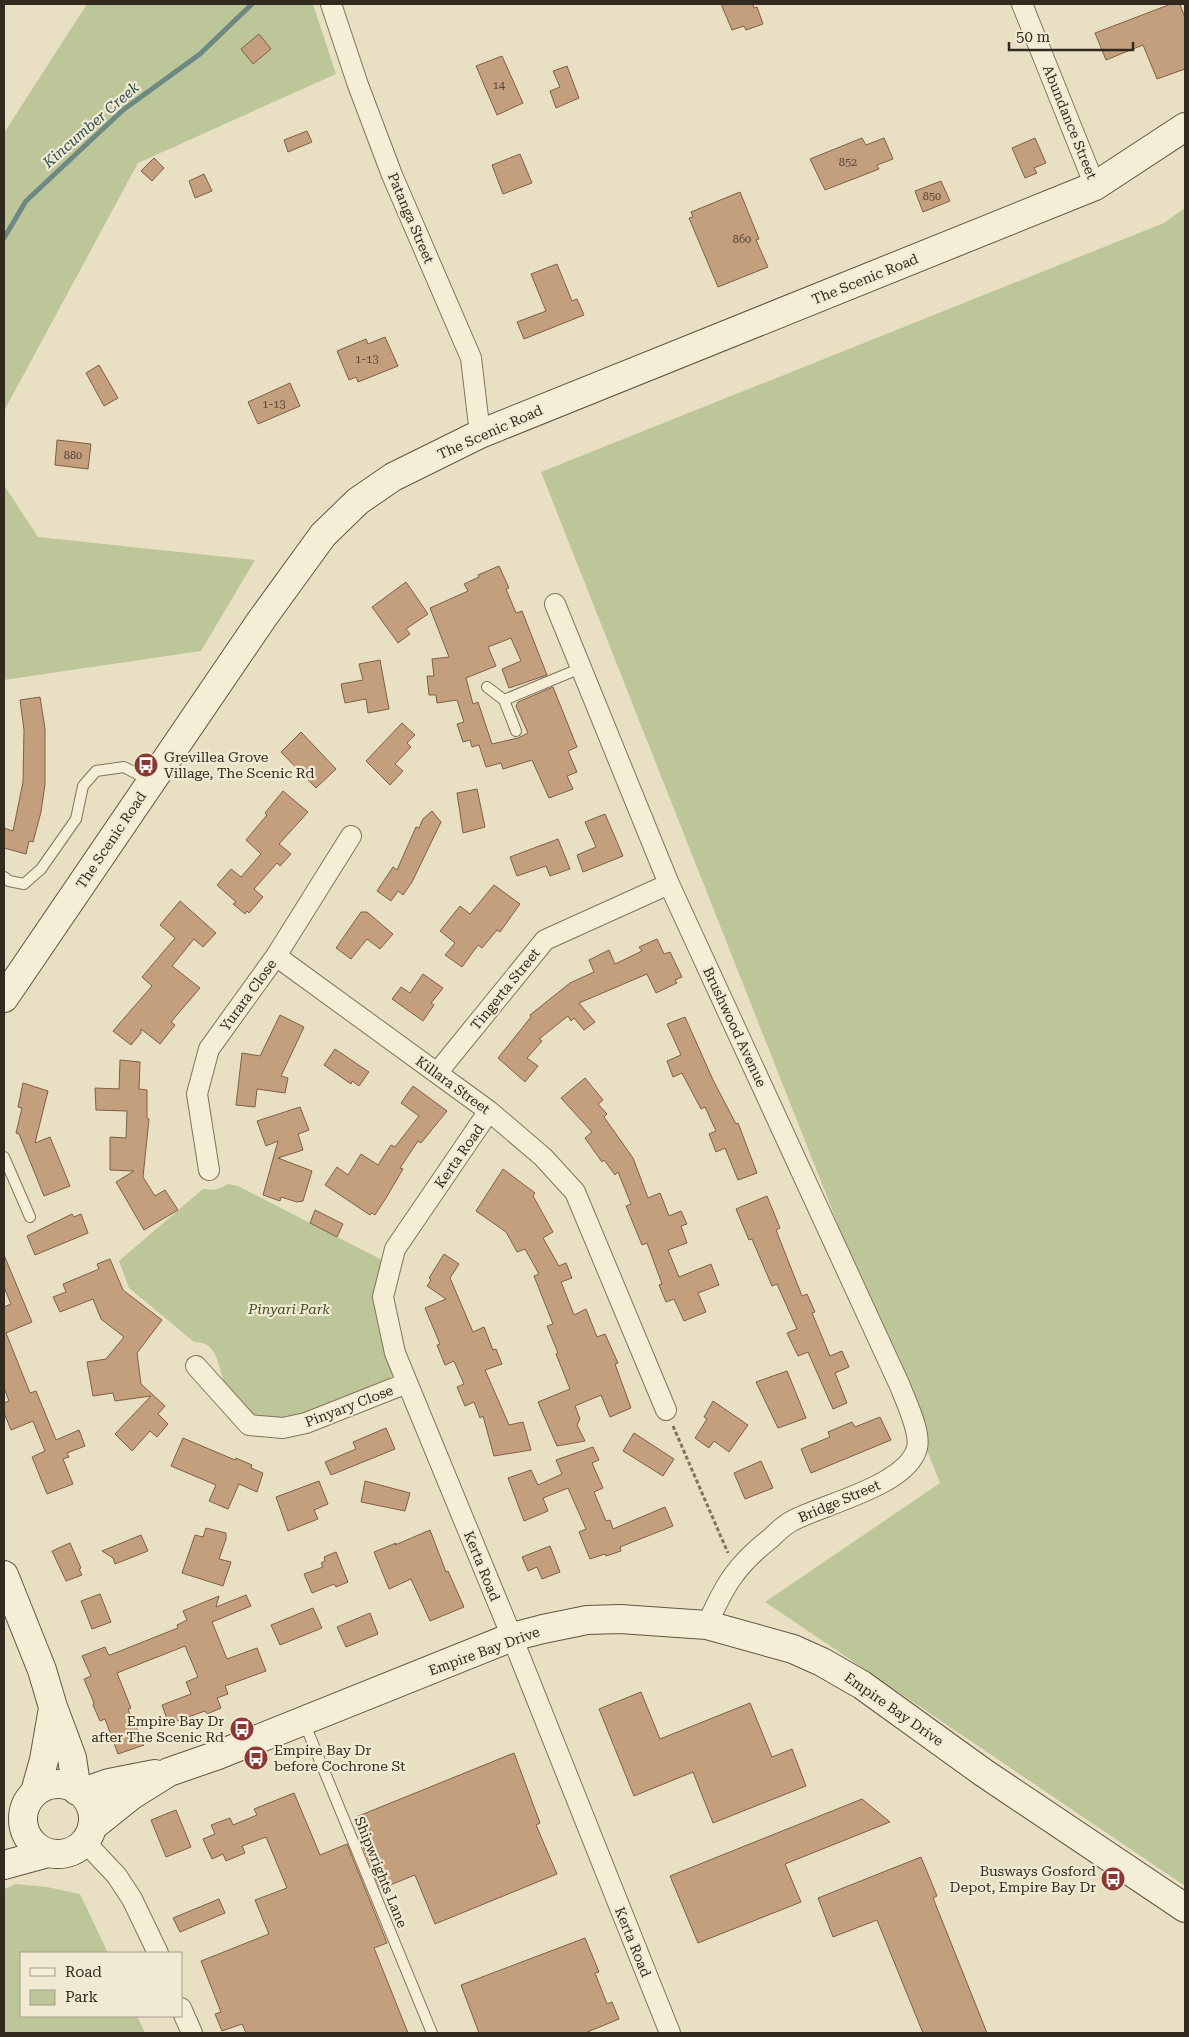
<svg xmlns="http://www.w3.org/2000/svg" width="1189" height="2037" viewBox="0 0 1189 2037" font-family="'Roboto Serif',serif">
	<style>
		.green { fill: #bdc699 }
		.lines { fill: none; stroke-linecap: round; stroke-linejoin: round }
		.stream { stroke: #6d8984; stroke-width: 5 }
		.building { fill: #c39f7e; stroke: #7e5f45 }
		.service-casing { stroke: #82735c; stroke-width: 12 }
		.minor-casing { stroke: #82735c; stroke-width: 22 }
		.secondary-casing { stroke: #635440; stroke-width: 30 }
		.path { stroke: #82735c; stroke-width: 3; stroke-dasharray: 4 2.5; stroke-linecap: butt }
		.service { stroke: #f5eed6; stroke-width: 10 }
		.minor { stroke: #f5eed6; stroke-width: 20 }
		.secondary { stroke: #f5eed6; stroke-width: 28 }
		.labels { text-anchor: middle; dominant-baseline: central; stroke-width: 4.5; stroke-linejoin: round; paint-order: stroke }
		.number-label { font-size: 11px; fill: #574737 }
		.street-label { font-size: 14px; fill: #332a1f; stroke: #f1ead3 }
		.poi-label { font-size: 14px; fill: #332a1f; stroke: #f1ead3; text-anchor: start }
		.park-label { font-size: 14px; font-style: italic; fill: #414d28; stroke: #f1ead3 }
		.water-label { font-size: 15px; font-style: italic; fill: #305151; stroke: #f1ead3 }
	</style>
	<rect width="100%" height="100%" fill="#e9e0c4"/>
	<path class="green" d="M87,4H313L336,74L138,163L4,411V133Z
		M1185,208V1886L765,1602L940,1483L541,472L1164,223Z
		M4,485L38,537L255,560L201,651L4,680Z
		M228,1184L238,1186L382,1260C378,1286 373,1311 381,1337C385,1350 391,1360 393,1374L387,1381C359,1393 300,1423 272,1420C266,1420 255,1416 250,1412C245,1409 227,1390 225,1384C217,1366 219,1342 194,1342L129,1288L119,1261L203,1189C213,1191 220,1189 228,1184Z
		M16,1884L47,1887L80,1894L108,1953H21V2016H137L145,2033H4V1889Z"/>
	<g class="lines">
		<path class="stream" d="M4,238L26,201L123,110L200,54L252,4"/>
	</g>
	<path class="building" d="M721,4H753L754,8L757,7L763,24L746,30L744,26L732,30Z
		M1171,4H1180L1185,18V69L1157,79L1143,45L1106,60L1095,33Z
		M259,34L271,49L253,64L241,49Z
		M502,56L523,103L497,115L476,66Z
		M567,66L579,98L556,108L550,91L560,87L553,71Z
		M307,131L312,142L288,152L284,140Z
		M862,138L866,145L884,138L893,159L877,165L879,169L825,190L810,159Z
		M1035,138L1046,163L1034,168L1037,173L1025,178L1012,148Z
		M520,154L532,183L503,194L492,165Z
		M154,158L164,168L152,181L141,171Z
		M204,174L212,191L195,198L189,181Z
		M941,181L950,201L923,212L915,191Z
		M740,192L759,239L756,240L768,267L718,287L689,218L693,217L691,212Z
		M557,264L572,301L577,299L584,315L524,339L517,322L546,311L531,274Z
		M385,337L398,366L358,382L356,377L349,380L337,351L366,339L368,344Z
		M99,365L118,398L104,406L86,373Z
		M290,383L300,406L258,424L248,402Z
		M57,440L91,444L88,469L55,465Z
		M499,566L509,588L506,589L516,613L522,611L547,675L509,688L502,669L521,661L511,638L488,647L496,666L466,678L473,704L478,702L492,744L518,738L528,733L516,706L518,702L553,687L577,747L568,751L577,772L567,776L573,789L549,798L532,760L503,769L501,763L486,767L479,745L472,747L470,740L463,742L457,724L464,722L457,700L437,703L436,695H429L427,676H434L432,659L449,657L430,608L468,591L464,584L479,577L478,575Z
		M406,582L428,614L406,629L410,634L398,643L372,607Z
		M380,660L389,709L368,713L366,699L345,703L341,684L363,680L359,664Z
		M40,697L45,729V784L41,812L33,842L29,841L26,854L4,848V828L13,831L23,782L24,730L20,700Z
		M402,723L415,735L407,743L411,747L395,764L403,771L390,785L366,761Z
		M301,732L336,769L316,788L281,752Z
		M477,789L485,827L463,833L457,793Z
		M283,791L308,812L279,844L291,854L280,866L277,863L254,889L263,897L249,913L247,911L245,914L233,904L236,902L217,885L231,869L241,877L261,854L246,840L267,815L265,813Z
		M432,811L441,822L412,882L403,895L398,891L391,901L377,891L393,867L397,870L416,827L419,828L423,819Z
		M605,814L623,856L583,872L577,855L596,847L585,822Z
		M558,839L570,869L550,876L546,866L517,876L510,857Z
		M494,885L520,904L500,932L497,930L482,948L478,945L462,967L445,955L455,943L440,931L460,906L470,914Z
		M180,901L216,933L203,947L194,939L172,966L200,988L171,1022L175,1025L160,1044L141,1029V1033L131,1045L113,1031L152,986L142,977L175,938L160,925Z
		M361,912H367L393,934L380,949L367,939L351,959L336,948Z
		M657,939L664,954L670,952L682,977L675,980L677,983L656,993L647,974L579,1003L595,1022L584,1030L574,1018L571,1021L568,1016L539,1039L542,1041L527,1058L538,1066L525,1082L498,1058L531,1017L530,1015L570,983L594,972L589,960L609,950L615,964L642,951L639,947Z
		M423,974L443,988L431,1003L434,1005L423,1021L392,999L401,987L410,993Z
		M280,1015L304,1027L281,1076L288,1078L285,1093L257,1089L255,1107L236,1105L242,1053L260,1056Z
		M685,1017L713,1080L736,1124L738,1123L757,1173L738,1180L725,1148L716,1152L709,1134L716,1131L705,1107L701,1109L682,1073L673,1077L667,1061L681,1055L667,1024Z
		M335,1049L369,1072L359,1086L352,1081L351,1084L324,1065Z
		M120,1060L140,1062L139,1089L147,1090V1118L149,1119L143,1177L155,1196L165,1190L178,1210L144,1230L116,1182L134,1171L110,1170V1137L126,1138L127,1111L96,1110L95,1088L119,1089Z
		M585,1078L603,1100L598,1104L607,1114L604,1117L633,1158L648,1198L660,1193L669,1216L681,1211L687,1224L681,1226L687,1243L668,1250L679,1277L711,1264L719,1285L698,1293L706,1312L684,1321L674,1299L666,1302L659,1285L662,1284L647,1243L642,1245L626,1206L631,1204L618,1172L615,1175L604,1160L602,1162L585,1138L592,1132L561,1098Z
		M23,1083L48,1091L35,1143L50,1137L70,1186L44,1196L19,1134L16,1133L22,1108L18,1107Z
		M413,1086L447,1111L421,1143L418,1141L400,1168L403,1169L386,1198L375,1215L372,1213L370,1215L325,1185L337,1167L348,1175L361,1154L378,1165L391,1145L395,1147L419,1116L401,1103Z
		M300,1107L309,1130L298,1134L303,1150L278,1158L312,1171L303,1201L297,1202L281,1197L280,1201L263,1195L278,1141L266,1146L257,1121Z
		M503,1169L535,1193L533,1196L553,1232L543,1238L559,1266L566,1263L572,1278L561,1282L574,1315L586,1309L597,1337L605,1334L618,1363L615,1364L631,1408L610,1417L601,1395L575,1406L580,1419L577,1425L585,1441L557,1446L538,1402L570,1389L556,1354L558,1353L547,1326L553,1324L534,1276L539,1274L525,1249L517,1252L506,1232L476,1211Z
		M767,1196L780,1228L776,1230L802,1296L807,1294L815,1312L812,1313L830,1356L842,1351L849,1367L835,1373L847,1403L833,1409L808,1352L798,1356L787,1333L797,1329L777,1284L772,1286L752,1239L749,1240L736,1209Z
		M315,1210L343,1224L337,1237L310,1223Z
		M72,1214L74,1217L81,1214L88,1233L35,1255L27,1236Z
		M444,1254L459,1264L450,1278L473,1332L484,1327L493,1350L496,1349L502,1364L485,1370L509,1425L523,1422L531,1450L494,1456L483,1416L480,1418L474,1402L465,1406L457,1387L464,1384L454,1361L445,1365L437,1345L440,1344L425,1308L446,1299L427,1286L431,1280L429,1278Z
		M4,1255L32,1322L6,1333L30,1393L36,1391L56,1440L79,1430L85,1446L67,1453L69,1457L63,1459L73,1484L47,1494L32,1457L45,1451L33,1421L11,1430L4,1413V1403L9,1401L4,1388V1307L11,1304L4,1287Z
		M110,1259L123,1290L162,1320L137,1353L141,1384L165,1406L158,1414L168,1424L157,1437L150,1431L132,1451L115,1434L151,1396L115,1401L113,1393L93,1396L87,1362L106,1359L124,1337L101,1319L93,1299L60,1312L53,1297L66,1292L63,1284L99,1269L97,1264Z
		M787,1371L806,1418L778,1428L756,1382Z
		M713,1401L748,1425L729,1452L714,1441L709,1448L695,1438L707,1419L704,1417Z
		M880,1417L891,1440L811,1473L801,1449L830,1437L828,1432L852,1422L855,1427Z
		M386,1428L395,1449L331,1475L325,1462L356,1449L353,1442Z
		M634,1433L674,1459L663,1476L623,1451Z
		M183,1438L235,1460L236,1458L252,1465L251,1468L263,1473L257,1492L239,1484L228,1509L209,1501L216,1485L171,1466Z
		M593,1447L599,1460L592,1463L603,1488L594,1492L606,1521L610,1520L613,1529L665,1507L673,1526L620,1547L621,1551L606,1556L605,1554L590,1559L579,1532L586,1529L568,1488L543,1498L548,1511L524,1521L508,1478L531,1470L538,1485L562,1474L556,1460Z
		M761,1461L773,1488L745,1499L734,1473Z
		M319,1481L328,1504L314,1510L318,1519L288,1531L276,1497Z
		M365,1481L410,1493L405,1511L361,1502Z
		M206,1528L226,1533V1539L219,1559L231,1562L223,1586L182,1573L195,1535L203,1537Z
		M430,1530L446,1572L448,1571L464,1607L430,1621L411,1579L389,1589L374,1552L396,1543L395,1545Z
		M141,1535L148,1551L115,1564L113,1558L102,1551Z
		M70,1543L81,1568L79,1569L82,1575L66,1581L52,1551Z
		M550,1546L560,1572L542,1579L537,1567L528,1571L522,1557Z
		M336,1552L348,1582L336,1587L334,1584L312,1593L304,1574L323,1567L321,1563L325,1561L324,1557Z
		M100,1594L111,1622L92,1629L81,1601Z
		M246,1595L251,1606L212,1622L227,1659L257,1648L266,1671L225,1686L228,1694L217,1698L221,1708L207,1714L205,1711L169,1724L162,1705L191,1694L186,1682L198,1677L185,1646L117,1673L131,1708L128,1709L144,1745L118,1754L105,1719L100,1721L93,1705L94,1703L84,1679L91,1676L82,1656L105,1647L108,1654L110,1655L178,1628L177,1625L187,1620L183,1611L219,1596L216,1607Z
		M313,1608L322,1628L280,1645L271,1625Z
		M370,1613L378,1634L346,1647L337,1627Z
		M641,1692L660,1739L750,1703L772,1757L792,1749L806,1786L713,1823L693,1772L634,1796L599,1709Z
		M514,1753L540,1823L536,1825L557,1874L435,1924L415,1875L380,1889L360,1839L364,1838L356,1817Z
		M294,1793L320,1855L347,1844L387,1943L374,1948L408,2033H246L242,2024L222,2031L215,2014L221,2012L201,1961L269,1934L255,1900L287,1888L266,1837L242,1846L245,1853L226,1861L223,1854L212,1859L203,1839L215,1834L211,1825L230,1818L233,1825L257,1815L254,1809Z
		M862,1799L890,1822L785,1864L801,1902L698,1943L670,1876Z
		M176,1810L191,1847L166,1857L151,1820Z
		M921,1857L937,1896L933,1898L987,2033H923L877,1920L833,1937L818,1898Z
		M219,1899L225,1913L180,1932L173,1918Z
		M585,1938L599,1972L595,1973L607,2004L612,2002L619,2019L585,2033H479L461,1985Z"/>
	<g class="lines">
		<defs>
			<path id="service" d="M487,687L504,700
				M516,731L504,700L581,668
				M4,877L9,881L24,884L41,869L76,819L83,786L96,771L124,767L150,781
				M4,1157L30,1217
				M304,1722L432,2033"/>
			<path id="minor" d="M331,4L358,85L392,175L471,358L480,434
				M1022,4L1095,186
				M555,604L669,884L900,1386C906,1402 921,1432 917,1448C907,1486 823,1504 792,1521C784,1525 777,1532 771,1538C736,1565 724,1586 707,1625
				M276,956L489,1111L543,1157L575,1192L666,1410
				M437,1073L545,940L669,884
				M489,1111L395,1249L383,1297L395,1353L512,1637L670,2033
				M209,1170L197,1094L209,1049L276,956L351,836
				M196,1366L249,1425L283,1428L306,1423L407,1383
				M85,1842L117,1876L132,1899L158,1953
				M181,2008L192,2033"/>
			<path id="secondary" d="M4,998L262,619L323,535L358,501L393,477L480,434L1095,186L1185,127
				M4,1575L42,1670L53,1707L72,1758L77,1791
				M23 1819a35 35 0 1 1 70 0a35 35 0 1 1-70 0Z
				M35,1792L44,1760L53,1708
				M81,1793L109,1783L155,1774
				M92,1827L132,1795L169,1772L218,1755L512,1637L543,1629L587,1620L620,1619L707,1625L793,1649L822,1662L862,1685L984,1773L1185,1908
				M4,1865L48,1853"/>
		</defs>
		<use href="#service" class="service-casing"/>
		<use href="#minor" class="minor-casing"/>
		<use href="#secondary" class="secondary-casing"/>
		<path class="path" d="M673,1426L728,1553"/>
		<use href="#service" class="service"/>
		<use href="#minor" class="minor"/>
		<use href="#secondary" class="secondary"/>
	</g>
	<defs>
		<symbol id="bus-disc" viewBox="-11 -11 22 22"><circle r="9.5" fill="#8a3833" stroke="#f1ead3"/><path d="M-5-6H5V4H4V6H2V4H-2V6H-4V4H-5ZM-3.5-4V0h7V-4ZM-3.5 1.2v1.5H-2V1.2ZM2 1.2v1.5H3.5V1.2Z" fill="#fff"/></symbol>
	</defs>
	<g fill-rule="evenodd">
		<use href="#bus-disc" x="132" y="751" width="28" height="28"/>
		<use href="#bus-disc" x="228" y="1715" width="28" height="28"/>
		<use href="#bus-disc" x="242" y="1744" width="28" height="28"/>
		<use href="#bus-disc" x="1099" y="1865" width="28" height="28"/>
	</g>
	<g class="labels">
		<g class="number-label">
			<text x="499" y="85">14</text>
			<text x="848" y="162">852</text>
			<text x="932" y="196">850</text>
			<text x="742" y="239">860</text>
			<text x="367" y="359">1-13</text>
			<text x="274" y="404">1-13</text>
			<text x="73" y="455">880</text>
		</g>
		<g class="street-label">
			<text transform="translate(1070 122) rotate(68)">Abundance Street</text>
			<text transform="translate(411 218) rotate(67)">Patanga Street</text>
			<text transform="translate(865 279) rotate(-22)">The Scenic Road</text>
			<text transform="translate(490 432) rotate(-24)">The Scenic Road</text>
			<text transform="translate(111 840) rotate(-56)">The Scenic Road</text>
			<text transform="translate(505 989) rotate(-51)">Tingerta Street</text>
			<text transform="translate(248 995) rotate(-54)">Yurara Close</text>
			<text transform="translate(735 1027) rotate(65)">Brushwood Avenue</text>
			<text transform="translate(453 1085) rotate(36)">Killara Street</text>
			<text transform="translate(459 1156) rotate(-55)">Kerta Road</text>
			<text transform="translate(349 1406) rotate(-21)">Pinyary Close</text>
			<text transform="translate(839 1501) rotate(-23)">Bridge Street</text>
			<text transform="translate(482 1566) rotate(68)">Kerta Road</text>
			<text transform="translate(484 1651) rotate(-20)">Empire Bay Drive</text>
			<text transform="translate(894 1709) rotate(35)">Empire Bay Drive</text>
			<text transform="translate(381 1872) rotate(68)">Shipwrights Lane</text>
			<text transform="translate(633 1942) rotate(68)">Kerta Road</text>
		</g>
		<g class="poi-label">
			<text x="164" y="757">Grevillea Grove<tspan x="164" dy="16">Village, The Scenic Rd</tspan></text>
			<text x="224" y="1721" text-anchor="end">Empire Bay Dr<tspan x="224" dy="16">after The Scenic Rd</tspan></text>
			<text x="274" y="1750">Empire Bay Dr<tspan x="274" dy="16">before Cochrone St</tspan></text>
			<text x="1096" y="1871" text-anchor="end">Busways Gosford<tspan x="1096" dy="16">Depot, Empire Bay Dr</tspan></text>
		</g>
		<g class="park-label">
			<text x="289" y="1309">Pinyari Park</text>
		</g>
		<g class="water-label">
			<text transform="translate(91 125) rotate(-41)">Kincumber Creek</text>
		</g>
	</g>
	<rect width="1189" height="2037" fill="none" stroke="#332a1f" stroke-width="10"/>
	<rect x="20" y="1952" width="162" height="65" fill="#f1ead3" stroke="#a59d8b"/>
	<rect x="30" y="1968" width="25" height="8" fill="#f5eed6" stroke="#a59d8b"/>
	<text x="65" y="1977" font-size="15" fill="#332a1f">Road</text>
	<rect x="30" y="1990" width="25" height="15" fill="#bdc699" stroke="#a59d8b"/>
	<text x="65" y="2002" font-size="15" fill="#332a1f">Park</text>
	<path d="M1009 42v8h124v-8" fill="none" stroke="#332a1f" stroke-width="2.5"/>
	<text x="1016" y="42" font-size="15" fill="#332a1f" stroke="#f1ead3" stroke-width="4" paint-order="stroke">50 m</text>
</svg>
